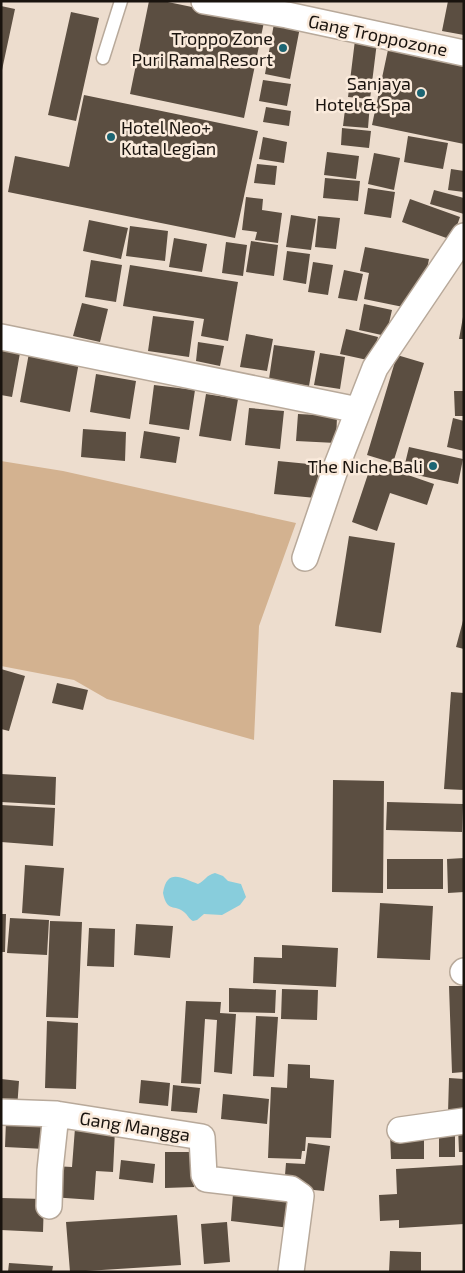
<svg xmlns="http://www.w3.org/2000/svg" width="465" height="1273" viewBox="0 0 465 1273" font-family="'Exo 2',sans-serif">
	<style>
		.green { fill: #d3b290 }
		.water { fill: #88cddc }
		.building { fill: #5b4e41 }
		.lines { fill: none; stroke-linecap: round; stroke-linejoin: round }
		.service-casing { stroke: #b8a99a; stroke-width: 15 }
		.minor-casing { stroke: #b8a99a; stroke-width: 28 }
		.service { stroke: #fff; stroke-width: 12 }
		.minor { stroke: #fff; stroke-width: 25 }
		.poi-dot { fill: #1c6573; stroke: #faeadb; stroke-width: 2 }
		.labels { text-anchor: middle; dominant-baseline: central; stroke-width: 5; stroke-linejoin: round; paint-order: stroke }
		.street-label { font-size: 18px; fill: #19130e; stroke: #faeadb }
		.poi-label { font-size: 18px; fill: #19130e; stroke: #faeadb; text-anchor: end }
	</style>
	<rect width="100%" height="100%" fill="#edddce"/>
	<path class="green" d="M1,461L63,471L296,523L259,626L254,740L107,699L74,680L1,666Z"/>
	<path class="water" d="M215,873L223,876L228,881L241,884L246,897L240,905L222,915L204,914L197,920L193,921C188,918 188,915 184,912C175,904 167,913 163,893C167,867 183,879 198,884C205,881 206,875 215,873Z"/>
	<path class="building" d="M149,1H163L264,22L244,118L130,94Z
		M448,1H464V35L442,31Z
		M1,6L15,9L2,70H1Z
		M71,12L99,18L76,121L48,115Z
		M275,18L301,22L290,79L265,74Z
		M355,40L377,42L370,99L348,97Z
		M389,45L464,61V144L372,125Z
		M263,80L291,84L287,106L259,101Z
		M84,95L258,131L235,238L8,192L15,156L69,167Z
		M346,101L370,103L368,128L343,126Z
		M266,107L291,111L289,126L263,122Z
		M342,128L371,131L369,148L341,145Z
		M408,136L448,143L443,169L404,162Z
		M263,137L287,142L284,163L259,159Z
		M327,152L359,156L356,179L324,175Z
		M374,153L400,158L394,190L368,184Z
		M257,164L277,166L275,185L254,183Z
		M451,169L464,171V192L448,190Z
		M325,178L360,181L358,201L323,198Z
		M368,188L395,192L391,218L364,214Z
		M434,190L464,198V214L430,204Z
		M246,197L263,199L262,210L282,213L278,243L255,240L257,232L242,230Z
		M410,199L460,217L452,240L402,222Z
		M291,215L316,219L311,250L286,247Z
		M318,216L340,218L336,249L315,247Z
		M89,220L128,228L121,259L83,251Z
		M130,226L168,231L165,261L126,256Z
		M174,238L207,244L202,272L169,267Z
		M251,241L278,245L274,276L246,272Z
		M226,242L247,245L243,276L222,273Z
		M365,247L429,259L424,284L413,309L364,299L369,273L360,271Z
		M287,251L310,254L306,284L283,280Z
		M91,260L122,265L116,302L85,297Z
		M313,262L333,265L328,295L308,292Z
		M130,265L238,282L228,341L201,336L204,319L123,306Z
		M344,270L363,274L357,301L338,298Z
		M82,303L108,309L100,342L73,336Z
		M364,304L392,310L386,336L359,330Z
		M153,316L194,321L189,357L148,351Z
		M463,317H464V339H459Z
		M346,329L378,337L372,361L340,354Z
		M246,334L273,339L267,371L240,367Z
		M198,342L224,346L220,366L196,361Z
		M274,345L315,351L309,386L269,379Z
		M1,349L20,353L12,397L1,395Z
		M29,353L79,362L70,412L20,402Z
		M320,353L345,357L340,389L314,385Z
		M397,355L424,363L393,463L367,455Z
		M96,374L136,381L130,419L90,412Z
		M154,385L195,390L189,430L149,424Z
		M454,391H464V416H455Z
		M206,394L238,399L231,441L199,436Z
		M249,408L284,411L280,449L245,445Z
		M298,414L337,416L336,443L296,441Z
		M453,418L464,421V451L447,447Z
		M83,429L126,432L125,461L81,457Z
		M144,431L180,437L176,463L140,458Z
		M409,447L463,459L458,484L403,472Z
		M278,461L319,465L316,498L274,494Z
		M376,464L434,484L427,505L390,493L377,531L352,522L370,468L375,470Z
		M349,536L395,543L381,633L335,626Z
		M464,617V649L456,647Z
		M1,669L25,676L9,731L1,729Z
		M57,683L88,690L83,710L52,703Z
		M451,692L464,693V790L444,789Z
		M1,774L56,777L55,805L1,802Z
		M333,780L384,781L383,893L332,892Z
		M387,802L463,804L462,832L386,830Z
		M1,805L55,808L53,846L1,842Z
		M464,858V892L448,893L447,859Z
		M387,859H443V889H387Z
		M25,865L64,868L60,916L22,913Z
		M380,903L433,906L430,960L377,958Z
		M1,914H6L5,952H1Z
		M10,918L49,920L47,955L7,953Z
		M50,921L82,922L78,1018L46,1017Z
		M136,924L173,926L170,958L134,955Z
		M89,928L115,929L114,967L87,966Z
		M282,945L338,948L336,987L253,983L254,957L282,958Z
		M449,986H464V1072L452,1073Z
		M229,988L276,990L275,1013L229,1012Z
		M282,989L318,990L317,1020L281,1019Z
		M186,1001L221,1002L220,1013L236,1014L232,1074L214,1072L217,1020L205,1019L201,1084L181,1083Z
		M256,1016L278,1017L274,1077L253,1076Z
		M47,1021L78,1023L76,1089L45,1088Z
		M288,1064L310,1065V1078L334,1080L331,1138L306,1137L305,1151H302L301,1159L268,1158L271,1087L287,1088Z
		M449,1078L464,1079V1114L448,1113Z
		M1,1079L19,1081L17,1109L1,1108Z
		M141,1080L170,1083L168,1106L139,1103Z
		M173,1085L200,1088L197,1113L171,1111Z
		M223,1094L269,1099L267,1124L221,1119Z
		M6,1121L46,1123L45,1149L5,1147Z
		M458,1127H464V1152H459Z
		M75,1128L115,1130L113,1172L96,1171L94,1200L51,1197L53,1166L72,1167Z
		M439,1129H455V1157H439Z
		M390,1133H424V1159H391Z
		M308,1143L330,1146L324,1191L284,1187L286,1163L305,1164Z
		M165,1152H194V1187L165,1188Z
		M121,1160L155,1164L153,1183L119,1179Z
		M464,1165V1224L399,1228V1220L380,1221L379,1195L397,1194L396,1169Z
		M233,1194L293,1200L290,1228L231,1221Z
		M1,1198L44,1199L43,1232L1,1230Z
		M177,1215L181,1265L70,1272L66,1222Z
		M227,1222L230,1262L204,1264L201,1224Z
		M390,1251L421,1252V1272H389Z
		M9,1263L53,1266L52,1272H8Z"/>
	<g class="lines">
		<defs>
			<path id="service" d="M103,58L121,1"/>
			<path id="minor" d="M204,1L287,15L464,53
				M1,337L358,410
				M305,558L335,470L375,368L464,236
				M463,972L464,971
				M1,1112L56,1114L202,1137L204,1175L206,1179L291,1189L301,1196L291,1272
				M400,1130L464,1121
				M49,1206L50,1170L56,1114"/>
		</defs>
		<use href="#service" class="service-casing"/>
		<use href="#minor" class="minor-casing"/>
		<use href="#service" class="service"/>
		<use href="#minor" class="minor"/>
	</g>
	<g class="poi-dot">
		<circle cx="283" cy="48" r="5"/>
		<circle cx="421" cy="93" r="5"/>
		<circle cx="111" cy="137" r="5"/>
		<circle cx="433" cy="466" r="5"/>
	</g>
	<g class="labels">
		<g class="street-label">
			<text transform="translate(378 35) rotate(12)">Gang Troppozone</text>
			<text transform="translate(135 1126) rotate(9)">Gang Mangga</text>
		</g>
		<g class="poi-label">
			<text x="273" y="38">Troppo Zone<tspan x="273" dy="21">Puri Rama Resort</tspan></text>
			<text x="411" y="83">Sanjaya<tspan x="411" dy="21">Hotel &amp; Spa</tspan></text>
			<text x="121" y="127" text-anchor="start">Hotel Neo+<tspan x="121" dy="21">Kuta Legian</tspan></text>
			<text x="423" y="466">The Niche Bali</text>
		</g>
	</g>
	<rect width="465" height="1273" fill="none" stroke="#19130e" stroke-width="5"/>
</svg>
